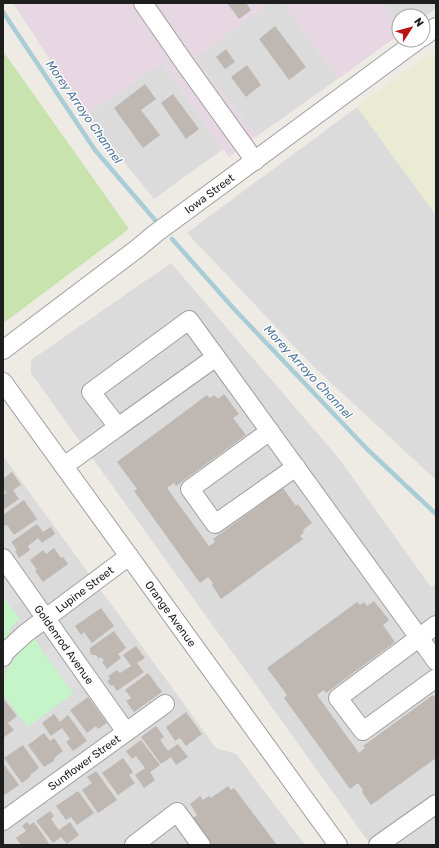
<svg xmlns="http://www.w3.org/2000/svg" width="439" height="848" viewBox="0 0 439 848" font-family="Rubik,sans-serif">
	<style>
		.residential { fill: #dcdbdb }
		.industrial { fill: #e6d7e3 }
		.farmland { fill: #e9ebd2 }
		.grass { fill: #c9e3af }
		.park { fill: #c6f4c9 }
		.parking { fill: #dedede }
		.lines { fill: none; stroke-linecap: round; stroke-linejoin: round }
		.stream { stroke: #a9cdd7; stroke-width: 4.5 }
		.building { fill: #beb7b2 }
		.minor-casing { stroke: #9f9f9f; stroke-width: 20 }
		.minor { stroke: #fff; stroke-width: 18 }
		.labels { text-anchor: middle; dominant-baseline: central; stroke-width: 3; stroke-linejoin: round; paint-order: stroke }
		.street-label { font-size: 11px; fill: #1e1e1e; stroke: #fff }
		.water-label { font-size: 12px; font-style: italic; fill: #51779d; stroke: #fff }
	</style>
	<rect width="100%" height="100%" fill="#eeebe5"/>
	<path class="residential" d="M269,3H283L338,79L257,136L195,58Z
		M383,3H436V8L423,18V16H399V23Z
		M162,63L223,149L154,199L86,115Z
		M357,107L436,215V480L315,368L187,233Z
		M171,263L338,457L431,587L436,584V845H371L31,373V360Z
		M3,456L216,748L236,754L305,845H3Z"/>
	<path class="industrial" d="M13,3H269L195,58L257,136L229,157L162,63L86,115Z
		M283,3H383L399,23V35L338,79Z"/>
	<path class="farmland" d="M436,50V215L357,107Z"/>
	<path class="grass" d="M3,51L129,229L5,322L3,321Z"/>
	<path class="park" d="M3,596L20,619L9,629L11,633L3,642Z
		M33,637L73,694L27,727L3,694V679L9,666L25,646Z"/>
	<path class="parking" d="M3,576L22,602L12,608L3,596Z
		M53,645L81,684L72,691L43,652Z"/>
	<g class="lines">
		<path class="stream" d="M3,12L95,150L155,220
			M172,239L235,310L368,450L436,514"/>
	</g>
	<path class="building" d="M227,3H246L251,10L239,19Z
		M275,26L306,67L289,80L259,39Z
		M226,49L235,62L225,69L216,57Z
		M247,65L261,85L246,97L231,77Z
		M145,84L156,99L141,110L160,135L143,148L114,108Z
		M173,94L199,129L186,139L161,103Z
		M224,394L239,414L233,418L246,435L176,486L174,483L167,488L209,546L215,542L213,539L283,488L296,506L298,504L312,523L303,530L304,532L300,536L303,539L221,599L212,585L213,583L208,577L200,583L134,491L137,489L117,462L207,395L210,398L214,395L218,399Z
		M12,472L21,485L13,490L19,499L3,510V495L6,493L3,488V479Z
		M24,500L37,519L14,535L7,525L5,526L3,524V515Z
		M37,524L43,532L51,527L55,534L42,543L38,538L28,546L30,550L19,558L15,551L17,550L11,542Z
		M54,548L61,558L63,557L68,564L43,582L35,571L37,570L30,560L43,550L46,554Z
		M374,601L389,620L383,625L395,642L326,693L324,690L317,695L359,753L365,748L363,746L433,695L436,699V758L371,805L362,792L363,790L358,783L350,789L284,698L287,695L267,668L357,602L360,605L364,602L367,606Z
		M101,608L114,626L92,643L84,632L81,635L75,626Z
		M114,631L126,648L118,654L121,658L107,669L102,662L104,661L101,657L99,659L96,655H92L90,652V648Z
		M136,646L145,658L137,663L144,672L117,691L113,685L111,686L107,681L110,679L108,676L117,670L120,673L131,666L123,655Z
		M148,673L162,692L134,712L126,701L131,698L125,690Z
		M88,697L107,723L98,729L96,726L87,733L70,710Z
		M3,698L17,716L8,723L14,730L3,738Z
		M186,712L202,734L186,746L180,738L175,741L166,727Z
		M54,714L60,722L68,715L87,741L73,751L66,742L70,739L62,728L51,736L42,723Z
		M156,726L164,737L160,740L168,751L178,744L188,757L176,765L171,757L161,764L141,737Z
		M44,733L50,741L54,738L63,751L54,758L55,760L44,767L28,745Z
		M141,740L160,765L150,772L155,780L144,788L135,775L145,768L136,756L132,759L126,751Z
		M23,745L39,768L30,775L31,776L22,783L4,758Z
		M123,758L133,772L129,775L135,783L118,795L102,773Z
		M3,763L19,785L3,796Z
		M96,771L117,800L98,813L82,790L92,783L87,777Z
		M228,786L231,790L234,788L277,845H209L194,824L196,823L193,818L197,815L190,804L200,796L203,800L209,796L211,798Z
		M78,791L94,813L77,825L71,817L66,820L56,806Z
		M50,811L54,816L51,819L59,830L70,822L79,835L67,844L61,837L53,843L36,821Z
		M27,822L30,825L34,822L50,845H21L16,838L26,831L22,826Z"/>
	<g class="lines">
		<defs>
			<g id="minor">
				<path d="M143,3L186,65L255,161"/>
				<path d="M423,37L436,27"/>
				<path id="s1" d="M3,350L138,248L156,233L418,40"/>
				<path d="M216,357L118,427L91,392L189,320L216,357L436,661"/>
				<path id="s2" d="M3,382L338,845"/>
				<path d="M270,431L190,489L215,524L296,467"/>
				<path d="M64,466L118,427"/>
				<path id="s3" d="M3,558L126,732"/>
				<path d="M436,625L338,698L363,731L436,678"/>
				<path id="s4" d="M3,657L4,653L26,633L129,556"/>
				<path id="s5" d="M3,821L165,704"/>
				<path d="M134,845L177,812L201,845"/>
				<path d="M378,845L436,804"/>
			</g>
		</defs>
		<use href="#minor" class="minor-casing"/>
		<use href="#minor" class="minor"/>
	</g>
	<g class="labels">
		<g class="street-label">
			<text stroke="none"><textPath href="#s1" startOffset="259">Iowa Street</textPath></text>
			<text stroke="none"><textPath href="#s4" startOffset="107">Lupine Street</textPath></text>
			<text stroke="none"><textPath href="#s2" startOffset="286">Orange Avenue</textPath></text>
			<text stroke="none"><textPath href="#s3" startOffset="106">Goldenrod Avenue</textPath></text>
			<text stroke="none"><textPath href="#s5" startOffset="100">Sunflower Street</textPath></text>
		</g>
		<g class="water-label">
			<text transform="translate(84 112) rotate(55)">Morey Arroyo Channel</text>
			<text transform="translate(308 372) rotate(47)">Morey Arroyo Channel</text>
		</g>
	</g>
	<rect width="439" height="848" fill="none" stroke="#1e1e1e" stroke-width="8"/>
	<g transform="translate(411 28) rotate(54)"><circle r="19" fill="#ffffff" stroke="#a5a5a5"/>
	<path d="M0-3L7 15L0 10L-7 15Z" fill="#b81414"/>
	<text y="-6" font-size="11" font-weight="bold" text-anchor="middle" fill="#1e1e1e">N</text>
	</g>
</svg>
